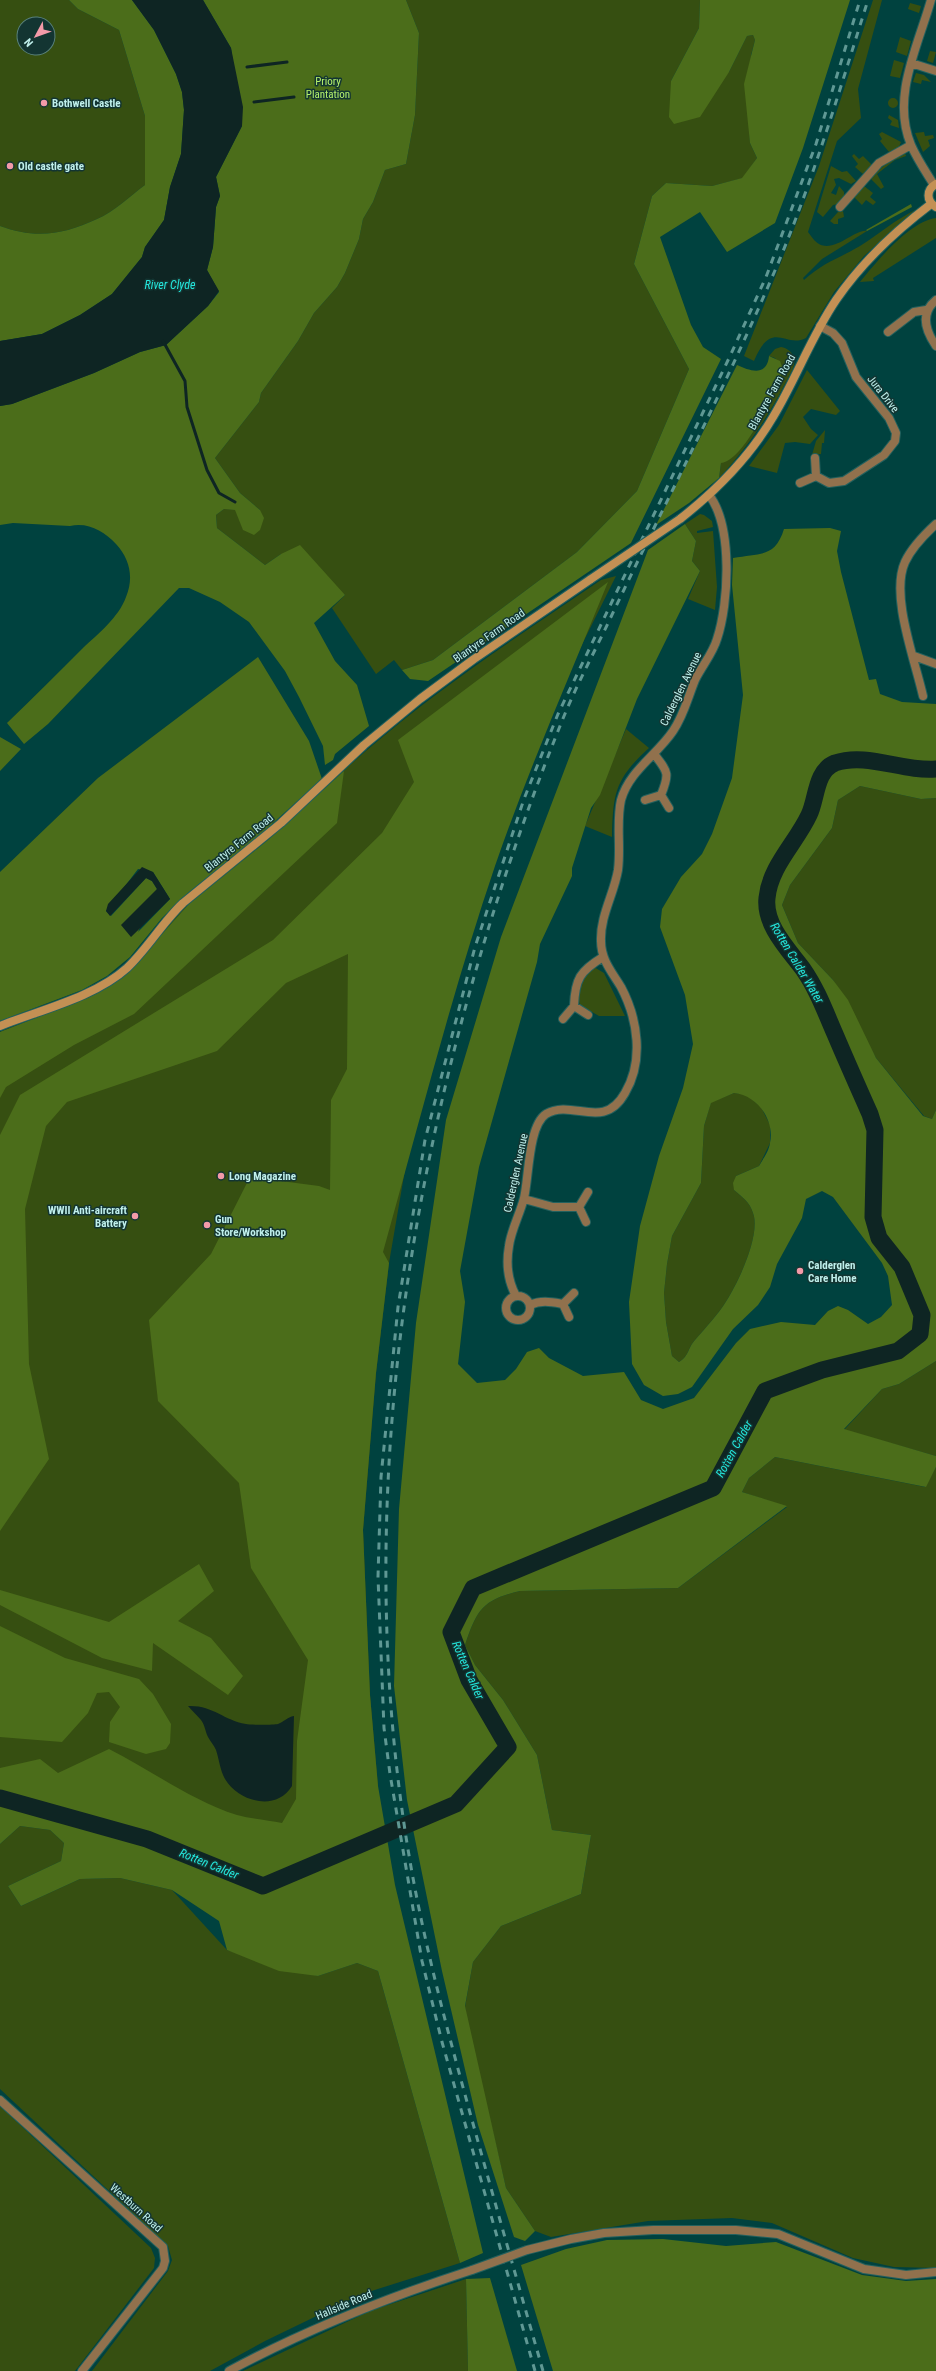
<svg xmlns="http://www.w3.org/2000/svg" width="936" height="2371" viewBox="0 0 936 2371" font-family="'Roboto Condensed',sans-serif">
	<style>
		.green { fill: #364f11; fill-rule: evenodd }
		.forest { fill: #4b6d1a; fill-rule: evenodd }
		.water { fill: #0e2523 }
		.lines { fill: none; stroke-linecap: round; stroke-linejoin: round }
		.stream { stroke: #0e2523; stroke-width: 3 }
		.river { stroke: #0e2523; stroke-width: 17 }
		.minor-casing { stroke: #23615e; stroke-width: 10 }
		.tertiary-casing { stroke: #23615e; stroke-width: 10 }
		.secondary-casing { stroke: #23615e; stroke-width: 10 }
		.minor { stroke: #91714d; stroke-width: 8 }
		.tertiary { stroke: #91714d; stroke-width: 8 }
		.secondary { stroke: #c39054; stroke-width: 8 }
		.rail { stroke: #5f9894; stroke-width: 3; stroke-dasharray: 7 7; stroke-linecap: butt }
		.minor-bridge-casing { stroke: #23615e; stroke-width: 10; stroke-linecap: butt }
		.secondary-bridge-casing { stroke: #23615e; stroke-width: 10; stroke-linecap: butt }
		.minor-bridge { stroke: #91714d; stroke-width: 8 }
		.secondary-bridge { stroke: #c39054; stroke-width: 8 }
		.poi-dot { fill: #f39aa8; stroke: #133532; stroke-width: 1.5 }
		.labels { text-anchor: middle; dominant-baseline: central; stroke-width: 3; stroke-linejoin: round; paint-order: stroke }
		.park-label { font-size: 11px; fill: #b5f16b; stroke: #133532 }
		.poi-label { font-size: 11px; font-weight: bold; fill: #c0f0ec; stroke: #133532; text-anchor: start }
		.street-label { font-size: 11px; fill: #c0f0ec; stroke: #133532 }
		.water-label { font-size: 12px; font-style: italic; fill: #24e7dd; stroke: #133532 }
	</style>
	<rect width="100%" height="100%" fill="#00423f"/>
	<path class="green" d="M0,0H69L78,9L119,30L145,116V185C130,196 114,212 97,219C63,235 35,239 0,226ZM24,24H48V48H24Z
		M406,0H700L699,28L671,81L729,72L747,36L753,35L755,40L751,55L749,117L750,143L757,158L743,178L712,186L666,183L652,196L634,264L689,369L637,491L577,552L433,660L402,670L394,660L376,674L332,608L345,595L281,554L265,565L217,528L216,515L224,509L260,510L240,493L215,458L259,402L261,393L298,341L314,313L337,287L345,273L359,239L363,219L373,202L385,170L406,164L415,115L419,33Z
		M873,0H882L858,89L861,118L837,141L808,232C811,236 815,242 819,244C835,253 856,228 867,231L822,259L803,278L804,280C824,262 838,259 860,246C879,234 895,220 915,210L864,256L834,292L806,338C785,349 772,318 754,361L744,356L819,166Z
		M910,3L921,6L919,13L908,9Z
		M900,37L911,41L907,56L896,52Z
		M930,51L936,52L933,63L927,61Z
		M894,60L904,63L900,78L890,76Z
		M916,73L924,75L931,82L922,80L921,84L913,82Z
		M888 103a5 5 0 1 1 10 0a5 5 0 1 1-10 0Z
		M889,115L898,120L899,128L890,125L892,121L888,118Z
		M882,132L901,142L899,147L889,152L880,141L882,139L879,134Z
		M924,132L925,136L933,135L934,138L928,140L930,146L923,152L915,133Z
		M905,153L906,156L895,160L877,174L884,187L881,189L870,178L890,160Z
		M854,154L859,159L863,156L872,165L863,174L855,167L858,164L852,156Z
		M831,166L842,172L847,171L856,181L851,184L839,178L834,179L836,185L831,193L836,195L839,186L844,192V197L838,204L833,205L823,217L817,212Z
		M864,186L873,193L870,197L876,202L873,205L866,200L862,205L854,197Z
		M843,211L844,217L838,219V224H834L830,221L838,212Z
		M936,218V238L873,278L874,281L860,282C876,262 910,221 936,218Z
		M781,347C787,348 793,352 794,359C796,367 788,377 785,384C767,419 746,449 719,478L721,463L751,435L780,378L783,370L775,358L769,356L775,349Z
		M807,370L840,411L836,415L811,409L803,417L811,429L818,435L810,444L795,442L785,443L777,473L749,466L779,425Z
		M825,430L824,443H822L821,454L812,455L816,441Z
		M700,514L704,515L712,521L713,527L697,531V533L713,531L717,587L715,610L688,599L700,571L692,561L696,541L685,524Z
		M616,576L538,733L459,961L412,1129L389,1263L376,1373L363,1530L370,1695L378,1786L279,1845L0,1782V1032C34,1018 71,1008 102,990C139,969 158,933 188,905C213,881 242,862 268,840C302,811 333,779 367,750C440,687 521,634 601,580Z
		M626,729L649,748C615,779 613,793 612,837L585,826Z
		M860,786L921,799L936,798V1110L932,1119L924,1116L876,1058L833,980L798,943L782,905L790,885L832,828L838,800Z
		M594,967L604,973L625,1016H599L580,1005C575,989 582,977 594,967Z
		M734,1093L746,1094L761,1107L770,1125V1143L759,1166L736,1176L734,1190C742,1197 750,1202 753,1213C761,1234 739,1281 727,1300C718,1315 706,1327 695,1340C687,1349 690,1355 679,1362L672,1356L666,1322L664,1293L667,1264L672,1236L701,1183L704,1126L711,1102Z
		M936,1361V1456L844,1430L882,1389L899,1384Z
		M775,1457L925,1487L936,1467V2268L894,2267L853,2258L772,2223L732,2218L648,2221L551,2237L535,2231L506,2188L468,2026L465,2007L473,1962L501,1926L581,1894L591,1835L552,1830L537,1755L503,1700L475,1665L465,1645C477,1610 482,1600 520,1591L678,1588L787,1507L742,1492L749,1478Z
		M20,1826L50,1830L64,1843L61,1861L8,1886L21,1906L80,1879L120,1878L172,1890L227,1950L318,1976L357,1963L378,1971L460,2263L362,2294L265,2341L210,2371H92L168,2271L172,2260L168,2246L0,2089V1844Z
		M0,2106L151,2248L155,2258L154,2268L75,2371H0Z
		M466,2279L468,2371H243L370,2311Z"/>
	<path class="forest" d="M69,0H132L154,30L176,74L182,92L184,110L181,154L170,187L164,220L145,247L142,257L112,294L80,315L42,334L0,341V226C35,239 63,235 97,219C114,212 130,196 145,185V116L119,30L78,9Z
		M203,0H406L419,33L415,115L406,164L385,170L373,202L363,219L359,239L345,273L337,287L314,313L298,341L261,393L259,402L215,458L240,493L260,510L264,518L260,530L254,535L243,530L235,510L224,509L216,515L217,528L265,565L281,554L300,545L345,595L314,623L335,661L357,685L369,726L335,754L333,760L325,765L323,746L299,697L285,671L249,622L220,602L189,588H179L48,724L24,744L7,723C33,698 58,673 83,648C98,634 119,617 126,597C134,578 130,559 116,544C104,531 88,522 70,526L13,523L0,525V406L12,404L94,373L140,352L166,345L208,306L219,292L207,270L213,247L216,207L220,196L216,177L242,126L231,48Z
		M700,0H850L803,148L775,223L727,252L700,212L660,237L691,325L703,347L721,359L631,543L428,681L410,679L402,670L433,660L577,552L637,491L689,369L634,264L652,196L666,183L712,186L742,178L757,158L750,143L744,84L755,40L753,35L747,36L729,72L700,117L674,124L669,117L671,81L699,28Z
		M911,204L912,207L867,231L866,230Z
		M769,356L780,361L783,370C776,391 744,461 721,463L719,478L689,503L656,525L737,365C750,371 767,377 769,356Z
		M685,524L696,541L692,561L700,571L637,699L600,795L591,808L572,868V876L540,944L537,962L479,1167L460,1271L465,1302L458,1364L477,1383L505,1380L516,1369L527,1352L539,1348L549,1358L583,1376L624,1372L641,1400L663,1409L694,1398L736,1343L750,1329L781,1322L815,1325L828,1311L838,1306L848,1310L868,1324L881,1317L892,1305L888,1276L882,1263L833,1197L822,1191L806,1199L802,1218L777,1264L770,1287L758,1305L733,1329L692,1387L678,1394L663,1396L644,1385L632,1364L629,1302L640,1226L659,1156L683,1088L693,1044L685,995L660,927L662,909L681,877L702,854L712,834L732,778L743,695L732,585L733,558C760,553 775,558 784,529L830,528L841,531L837,551L841,572L869,680L876,679L880,694L902,702L936,704V798L921,799L860,786L838,800L832,828L790,885L782,905L798,943L833,980L848,1000L876,1058L923,1116L932,1119L936,1110V1361L899,1384L882,1389L844,1429L936,1456V1467L926,1487L775,1457L749,1478L742,1492L787,1506L678,1588L520,1591C482,1600 477,1610 465,1645L475,1665L503,1700L537,1755L552,1830L591,1835L581,1894L501,1926L473,1962L465,2006L506,2188L535,2231L525,2241L514,2237L478,2125L442,1971L407,1800L394,1686L399,1509L416,1323L446,1120L501,937L648,550ZM734,1093C757,1095 775,1120 770,1143C769,1151 763,1159 759,1166L736,1176L733,1183L734,1190C742,1197 750,1202 753,1213C761,1234 739,1281 727,1300C718,1315 706,1327 695,1340C687,1349 690,1355 679,1362L672,1356L666,1322L664,1293L667,1264L672,1236L701,1183L704,1126L711,1103Z
		M608,582C570,676 528,770 495,866C452,993 419,1123 383,1252L389,1263L376,1373L363,1530L370,1695L378,1786L395,1885L483,2253L460,2263L378,1971L357,1963L318,1976L279,1971L227,1950L219,1921L172,1890L120,1878L80,1879L21,1906L8,1886L61,1861L64,1843L50,1830L20,1826L0,1844V1768L40,1759L58,1773L109,1749C151,1770 192,1801 237,1815C252,1819 268,1820 282,1823L296,1799L297,1741L308,1660L251,1568L239,1483L158,1401L149,1320L211,1254L250,1177L319,1186L330,1190L331,1100L347,1069L348,954L286,983L217,1051L67,1102L46,1126L25,1209L29,1364L49,1459L0,1531V1135L20,1095L273,940L382,833L414,782L398,740Z
		M258,657L309,741L322,779L264,831L188,893L162,918L130,957L107,976L82,990L0,1021V872L98,778ZM138,869L153,872L170,899L138,932L157,889L152,881L146,878L111,916L106,911Z
		M0,737L21,749L0,771Z
		M344,771L337,823L134,1014L74,1045L6,1087L0,1098V1032L89,997L129,971L189,904L268,840Z
		M199,1564L214,1591L178,1621L211,1638L243,1676L228,1695L153,1643L152,1671L102,1658L0,1605V1590L109,1622Z
		M0,1626L65,1658L139,1679L153,1694L171,1724L170,1743L166,1749L146,1754L109,1742L110,1722L120,1707L109,1692L97,1693L88,1713L62,1742L0,1737Z
		M663,2239L726,2246L776,2242L862,2275L906,2281L936,2279V2371H553L521,2265L566,2249L607,2240Z
		M490,2278L517,2371H468L466,2279Z"/>
	<path class="water" d="M132,0H203L231,48L243,107L242,126L216,177L220,196L216,207L213,247L207,270L219,291L208,306L166,345L140,352L94,373L12,404L0,406V341L42,334L80,315L112,294L142,257L145,247L164,220L170,187L181,154L184,110L182,92L176,74L154,30Z
		M142,867L153,872L170,899L131,937L121,925L157,889L152,881L146,878L110,916L106,911L108,904Z
		M188,1706C213,1705 223,1720 246,1724C250,1725 274,1725 278,1724C284,1722 287,1717 294,1716L292,1786C276,1812 239,1802 225,1779C220,1770 219,1759 216,1750C214,1745 210,1741 208,1737C205,1731 205,1725 201,1720C197,1715 192,1711 188,1706Z"/>
	<g class="lines">
		<path class="stream" d="M247,67L287,62
			M254,102L294,97
			M163,341L185,381L187,407L207,470L219,493L235,502"/>
		<path class="river" d="M0,1798L147,1839L263,1886L456,1804L508,1747L469,1680L451,1632L473,1588L713,1488L765,1391L822,1370L898,1351L920,1334L922,1315L902,1267L879,1238L873,1217L875,1130L870,1114C858,1087 846,1060 835,1034C825,1011 817,989 803,969C788,949 764,925 767,898C770,866 796,843 809,815C817,799 815,771 835,763C867,752 903,772 936,769"/>
		<defs>
			<path id="minor" d="M931,0C918,46 891,97 911,145C917,159 926,172 934,185
				M911,63L936,71
				M840,207L879,163L911,145
				M936,300C920,313 925,330 936,346
				M888,332L914,312L926,310
				M816,476L829,483L844,481L884,455L895,441L896,433L889,418L856,377L842,343L833,333L820,326
				M800,483L816,476L815,458
				M914,656L936,664
				M923,696C915,660 890,595 905,562C912,547 924,535 936,524
				M661,795L669,808
				M645,800L661,795C670,773 668,772 654,754
				M574,1006C575,979 580,971 603,957
				M563,1019L574,1006L588,1015
				M524,1199L553,1207H579
				M586,1222L579,1207L588,1192
				M516,1296C508,1281 506,1263 509,1246C511,1230 520,1214 524,1198C529,1178 528,1126 546,1114C573,1098 603,1132 625,1093C644,1061 638,1019 621,987C612,972 601,960 601,941C600,916 614,894 618,870C621,847 616,822 621,800C629,771 657,755 673,731C684,715 688,697 695,680C702,666 713,653 717,639C729,603 733,526 709,495
				M506 1308a12 12 0 1 1 24 0a12 12 0 1 1-24 0Z
				M563,1304L574,1293
				M530,1305C541,1300 551,1302 563,1304L569,1317
				M527,2250L571,2239L604,2233L653,2230H736L778,2234L864,2269L906,2275L936,2272
				M229,2371C307,2329 389,2297 472,2270"/>
			<path id="tertiary" d="M0,2100L163,2247L165,2261L163,2268L82,2371"/>
			<path id="secondary" d="M936,184C926,190 926,201 936,207
				M680,519C717,490 749,458 773,417C796,379 811,337 836,300C862,262 894,232 931,204
				M0,1026C40,1010 95,997 127,968C148,948 162,923 183,903L281,823L364,745L420,699L474,659L591,579"/>
		</defs>
		<use href="#minor" class="minor-casing"/>
		<use href="#tertiary" class="tertiary-casing"/>
		<use href="#secondary" class="secondary-casing"/>
		<use href="#minor" class="minor"/>
		<use href="#tertiary" class="tertiary"/>
		<use href="#secondary" class="secondary"/>
		<path class="rail" d="M535,2371L442,2042L422,1961L390,1774L384,1728L378,1577L381,1477L398,1307L425,1140L475,947L524,799L558,714L731,354L766,277L816,144L860,0
			M543,2371C519,2287 495,2203 472,2120C450,2040 428,1959 413,1878C342,1491 417,1082 562,721C576,686 594,653 610,619C663,507 721,396 770,282C810,191 838,95 868,0"/>
		<defs>
			<path id="minor-bridge" d="M472,2270L527,2250"/>
			<path id="secondary-bridge" d="M591,579L680,519"/>
		</defs>
		<use href="#minor-bridge" class="minor-bridge-casing"/>
		<use href="#secondary-bridge" class="secondary-bridge-casing"/>
		<use href="#minor-bridge" class="minor-bridge"/>
		<use href="#secondary-bridge" class="secondary-bridge"/>
	</g>
	<g class="poi-dot">
		<circle cx="44" cy="103" r="4"/>
		<circle cx="10" cy="166" r="4"/>
		<circle cx="221" cy="1176" r="4"/>
		<circle cx="135" cy="1216" r="4"/>
		<circle cx="207" cy="1225" r="4"/>
		<circle cx="800" cy="1271" r="4"/>
	</g>
	<g class="labels">
		<g class="park-label">
			<text x="328" y="81">Priory<tspan x="328" dy="13">Plantation</tspan></text>
		</g>
		<g class="poi-label">
			<text x="52" y="103">Bothwell Castle</text>
			<text x="18" y="166">Old castle gate</text>
			<text x="229" y="1176">Long Magazine</text>
			<text x="127" y="1210" text-anchor="end">WWII Anti-aircraft<tspan x="127" dy="13">Battery</tspan></text>
			<text x="215" y="1219">Gun<tspan x="215" dy="13">Store/Workshop</tspan></text>
			<text x="808" y="1265">Calderglen<tspan x="808" dy="13">Care Home</tspan></text>
		</g>
		<g class="street-label">
			<text transform="translate(772 392) rotate(-61)">Blantyre Farm Road</text>
			<text transform="translate(883 394) rotate(52)">Jura Drive</text>
			<text transform="translate(489 636) rotate(-35)">Blantyre Farm Road</text>
			<text transform="translate(681 689) rotate(-64)">Calderglen Avenue</text>
			<text transform="translate(239 843) rotate(-39)">Blantyre Farm Road</text>
			<text transform="translate(516 1173) rotate(-78)">Calderglen Avenue</text>
			<text transform="translate(136 2208) rotate(42)">Westburn Road</text>
			<text transform="translate(344 2305) rotate(-23)">Hallside Road</text>
		</g>
		<g class="water-label">
			<text x="170" y="285">River Clyde</text>
			<text transform="translate(797 963) rotate(59)">Rotten Calder Water</text>
			<text transform="translate(734 1449) rotate(-61)">Rotten Calder</text>
			<text transform="translate(468 1670) rotate(66)">Rotten Calder</text>
			<text transform="translate(209 1864) rotate(22)">Rotten Calder</text>
		</g>
	</g>
	<g transform="translate(36 36) rotate(229)"><circle r="19" fill="#133532" stroke="#58807c"/>
	<path d="M0-3L7 15L0 10L-7 15Z" fill="#f39aa8"/>
	<text y="-6" font-size="11" font-weight="bold" text-anchor="middle" fill="#c0f0ec">N</text>
	</g>
</svg>
